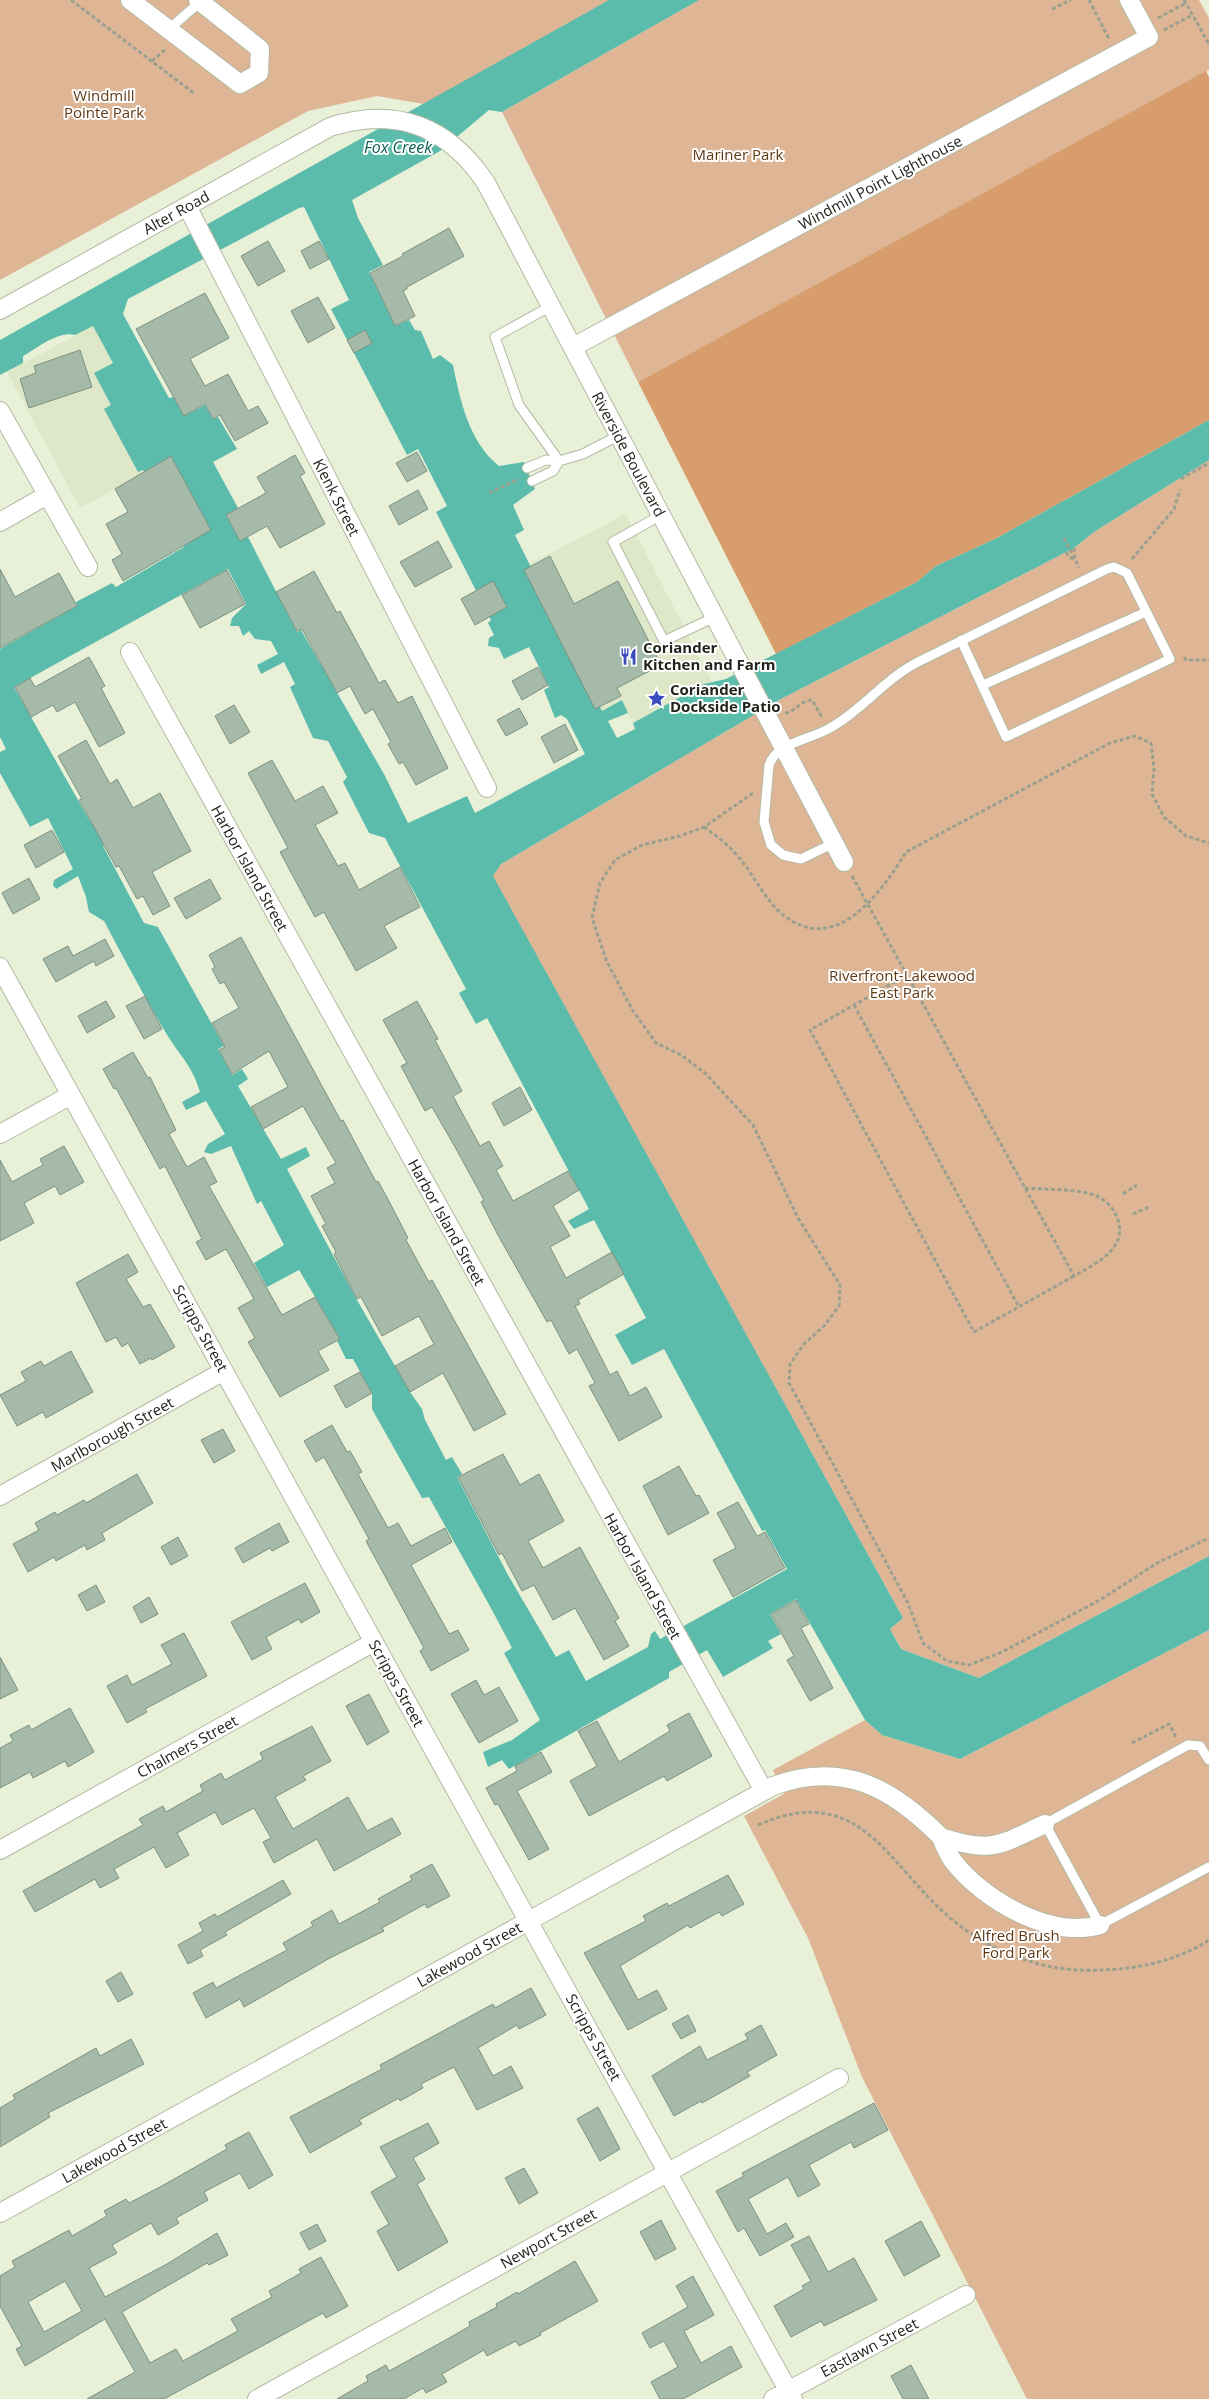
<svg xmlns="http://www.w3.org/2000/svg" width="1209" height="2399" viewBox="0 0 1209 2399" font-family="'Open Sans',sans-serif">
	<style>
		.built { fill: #dee7c8 }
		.green { fill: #deb696 }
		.forest { fill: #d89d6d }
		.water { fill: #5bbcab; fill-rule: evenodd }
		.building { fill: #a6baa9; stroke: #7d9181; fill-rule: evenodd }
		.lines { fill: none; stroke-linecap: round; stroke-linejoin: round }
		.lane-casing { stroke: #b3baa3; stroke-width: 11 }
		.street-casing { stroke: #b3baa3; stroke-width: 20 }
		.path { stroke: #9ba08e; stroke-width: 3; stroke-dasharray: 4 2.5; stroke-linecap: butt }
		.lane { stroke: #fff; stroke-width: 9 }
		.street { stroke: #fff; stroke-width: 18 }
		.labels { text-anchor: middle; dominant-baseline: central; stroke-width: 4; stroke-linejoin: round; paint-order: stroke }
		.park-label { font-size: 15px; fill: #613914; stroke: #fff }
		.street-label { font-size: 15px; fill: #22251c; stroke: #fff }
		.poi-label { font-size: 15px; font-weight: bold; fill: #22251c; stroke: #fff; text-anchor: start }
		.water-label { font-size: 16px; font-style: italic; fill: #0d6055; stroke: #fff }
	</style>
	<rect width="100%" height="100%" fill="#e9f0d8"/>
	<path class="built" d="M93,326L113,363L111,405L105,408L138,472L142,470L144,474L80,508L7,372Z
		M626,514L712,682L704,684L633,723L622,700L602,711L529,564Z"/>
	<path class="green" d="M0,0H610L424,104L377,96L308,111L0,280Z
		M699,0H1199L1209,18V70L638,382L502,112Z
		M1209,460V1556L979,1678L901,1649L890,1629L903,1618L492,876L501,864L781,699L1074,548L1094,532Z
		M1209,1630V2399H1027L862,2077L808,1938L744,1816L784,1794L773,1770L865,1720L882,1735L960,1759Z"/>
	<path class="forest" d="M1206,71L1209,77V420L995,539L936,566L917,582L776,654L638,382Z"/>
	<path class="water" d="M609,0H699L502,112L489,110L440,151L352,200L358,218L383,265L369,272L395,326L409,320L415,330L421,331L433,359L440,355L453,365C460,400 469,442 499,466L524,462L535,489L513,505L524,530L515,535L602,711L622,700L628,713L608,721L617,738L635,729L633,723L704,684L726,679L917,582L936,566L995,539L1209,420V460L1094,532L1074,548L781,699L501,864L493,876L903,1618L890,1629L901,1649L979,1678L1209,1556V1630L960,1759L882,1735L865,1720L796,1599L770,1614L781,1634L768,1641L773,1648L723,1677L707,1650L669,1672V1678L509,1769L502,1760L488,1767L483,1752L512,1740L540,1720L504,1653L512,1648C486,1597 457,1548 429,1497L422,1498L372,1409V1393L353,1359H346L337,1341L340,1339L299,1270L267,1287L254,1263L284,1245L261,1201L257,1204L231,1146L211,1154L204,1152L208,1144L225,1134L206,1101L186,1110L182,1102L200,1092C192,1065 180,1056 166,1033C144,996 124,959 104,921L89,912L86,897L78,876L56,889L53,885L54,880L73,869L48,818L30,827L0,773V752L6,749L0,737V649L77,606L76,602L112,583L116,587L184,547L143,470L138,472L104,409L111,405L94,373L113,363L93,326L75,335C59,330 37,348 23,356V363L0,375V340ZM304,207L349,300L331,309L407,455L418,449L447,506L436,512L491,620L488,623L494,635L489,638L488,646L499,648L504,659L529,647L549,687L544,690L555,718L561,715L567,719L585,754L475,813L467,796L408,823L384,774L301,630L297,632L248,537L240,541L226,515L238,508L213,462L237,449L218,417L213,419L205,405L184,416L174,397L169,398L123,314L128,299L299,208ZM228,569L246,604L232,618L230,626H239L243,636L249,631L255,639L271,641L278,654L257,665L261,674L284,662L295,684L290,687L313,738L328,741L347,777L343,782L369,833L385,838L466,989L459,993L476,1024L487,1018L589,1209L568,1221L574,1229L594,1220L646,1318L615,1335L632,1365L664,1349L762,1531L765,1530L787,1569L660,1639L655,1631L651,1634L648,1647L586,1681L569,1650L556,1657L508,1575L457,1477L462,1474L452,1457L446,1460L425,1420L422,1409L410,1392L357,1300L287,1169L310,1156L306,1147L281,1159L238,1086L248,1079L242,1069L232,1075L218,1049L224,1046L158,927L144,923L103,846L110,842L97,820L91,823L14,687Z"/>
	<path class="building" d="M449,228L464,256L407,287V289L403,291L415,316L395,326L370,273L403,256L402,254Z
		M268,241L285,271L258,286L241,256Z
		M319,241L329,259L310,269L301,251Z
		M205,293L229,338L190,359L205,386L228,374L248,411L258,406L268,423L235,441L220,415L213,419L205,404L184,416L136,329Z
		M318,297L335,328L308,343L291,311Z
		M365,330L372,343L354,353L347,340Z
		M80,350L92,387L29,408L20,379L36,373L34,366Z
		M417,452L427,471L407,482L396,463Z
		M295,455L305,473L300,476L325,524L280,548L267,526L240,541L226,515L266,493L257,477Z
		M171,456L211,530L123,581L112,560L122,554L106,524L128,512L115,489Z
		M418,490L428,509L399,525L389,506Z
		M438,541L452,567L415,587L400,562Z
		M550,556L574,604L618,581L661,665L617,688L621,696L595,709L524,570Z
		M0,569L15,597L59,573L77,606L0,648Z
		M227,570L245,604L200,628L182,595Z
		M314,571L337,613L340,611L379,683L385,680L398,703L412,696L448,768L416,785L403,762L399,764L388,744L391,742L373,709L365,714L350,686L337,693L302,629L297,631L276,592Z
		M493,581L507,607L475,625L461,599Z
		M89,657L105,686L101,688L125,733L99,747L75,702L57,712L53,705L31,717L15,687L30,678L35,687Z
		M538,667L548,685L522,700L512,681Z
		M234,705L250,732L230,744L215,716Z
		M519,708L528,724L506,736L497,720Z
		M565,724L578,750L554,763L541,737Z
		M86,740L110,784L117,779L133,808L160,793L191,851L152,872L170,906L153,915L143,896L137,899L119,866L116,867L79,800L82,799L58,756Z
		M272,760L295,801L323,786L338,813L315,825L338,866L345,863L359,890L400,867L420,907L384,926L397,948L356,971L324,912L315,917L280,852L288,848L248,773Z
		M52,830L64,852L36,868L24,845Z
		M29,878L40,899L13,914L2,893Z
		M210,879L221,899L186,919L174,898Z
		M241,937L341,1121L343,1120L376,1182L378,1181L390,1203L408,1238L406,1240L429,1282L432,1280L506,1414L474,1431L443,1373L410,1392L395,1366L434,1344L419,1316L382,1336L361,1297L357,1299L348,1282L334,1254L336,1252L322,1226L326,1224L311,1196L335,1183L327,1168L336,1163L303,1106L263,1129L251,1107L288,1087L269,1051L232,1074L219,1050L225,1047L212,1023L239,1008L224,982L220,984L212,969L215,967L209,955Z
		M105,939L114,956L96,966L94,961L56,982L43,959L68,946L73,956Z
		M145,996L162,1029L144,1039L126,1006Z
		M106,1001L115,1017L87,1033L78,1016Z
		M417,1001L438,1039L435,1040L462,1091L453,1096L480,1146L489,1141L503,1166L496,1170L513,1201L568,1171L579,1190L553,1206L570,1236L550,1247L566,1278L612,1252L624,1274L578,1300L580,1304L575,1306L610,1375L617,1371L630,1396L646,1387L662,1417L619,1441L589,1386L595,1383L577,1349L569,1354L551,1320L547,1322L499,1237L481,1202L484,1200L455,1147L432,1107L425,1111L401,1066L407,1063L383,1020Z
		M133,1052L148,1078L150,1077L176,1130L169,1134L187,1167L204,1157L217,1182L209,1186L282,1315L315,1297L340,1339L318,1351L329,1370L280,1397L248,1342L255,1338L238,1308L254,1299L226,1249L206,1260L196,1242L202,1239L165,1166L160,1169L116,1088L114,1089L103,1069Z
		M520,1087L532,1110L504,1126L492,1103Z
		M64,1146L84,1182L60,1195L55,1186L24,1203L34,1223L0,1241V1160L12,1182L43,1165L40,1159Z
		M128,1254L138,1272L126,1279L143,1307L150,1304L175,1347L152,1360L151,1358L140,1364L128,1343L122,1347L116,1337L106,1342L76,1283Z
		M71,1351L93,1392L46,1418L43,1412L17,1426L0,1395L26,1381L21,1372L41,1361L44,1366Z
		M360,1372L372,1393L346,1408L334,1386Z
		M332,1425L347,1452L350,1451L362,1472L358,1474L388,1528L398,1523L411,1546L445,1528L452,1542L411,1565L449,1634L458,1630L469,1650L431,1671L420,1651L424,1648L366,1541L369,1539L324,1457L316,1462L304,1441Z
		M223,1429L235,1451L214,1463L201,1440Z
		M503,1454L520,1485L539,1474L564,1521L528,1541L543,1568L580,1547L619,1618L615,1621L629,1646L604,1660L575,1608L553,1620L534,1585L522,1591L502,1553L499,1555L458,1477Z
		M679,1466L696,1496L699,1495L709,1513L668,1535L643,1486Z
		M137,1474L153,1503L102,1533L105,1540L87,1550L85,1545L56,1561L54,1557L28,1572L13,1544L39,1530L35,1523L55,1512L57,1515L84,1500L86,1503Z
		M738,1502L757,1536L765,1532L785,1568L733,1597L713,1560L736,1548L717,1513Z
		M279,1523L289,1542L272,1551L270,1548L243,1563L235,1548Z
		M178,1537L188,1556L171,1565L161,1547Z
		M305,1583L320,1612L301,1623L299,1619L266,1637L272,1649L252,1660L231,1622Z
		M96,1585L105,1602L87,1611L78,1595Z
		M149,1597L158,1614L141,1623L133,1607Z
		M796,1600L809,1624L801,1628L833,1688L810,1701L787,1660L794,1656L771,1614Z
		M184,1633L207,1676L145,1709L147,1712L127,1723L107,1686L127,1675L132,1685L172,1664L161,1645Z
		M0,1657L18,1690L0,1699Z
		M476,1680L484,1695L499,1687L518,1721L479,1743L451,1694Z
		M369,1694L389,1732L367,1745L346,1706Z
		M70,1708L94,1752L68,1767L65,1761L33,1778L30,1772L0,1788V1748L13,1741L10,1735L29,1725L31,1730Z
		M689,1713L712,1756L667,1781L664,1776L589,1816L570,1781L597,1766L578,1731L597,1721L619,1762L670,1731L667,1725Z
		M312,1726L331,1761L303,1776L306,1780L275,1797L293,1829L348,1797L367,1831L392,1818L401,1834L334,1871L317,1839L274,1863L263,1842L271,1838L254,1808L222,1825L215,1812L177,1833L189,1855L166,1868L154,1847L114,1869L119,1878L100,1888L95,1879L35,1912L23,1891L143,1825L139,1819L163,1806L166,1812L203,1791L200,1785L221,1773L225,1780L263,1759L260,1753Z
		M541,1752L552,1772L517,1791L549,1849L529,1860L498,1804L495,1805L486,1788L517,1771L515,1766Z
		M432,1864L450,1896L427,1908L425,1904L382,1928L384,1931L330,1958L244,2007L240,1999L206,2018L193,1993L213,1982L216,1988L287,1950L283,1943L313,1926L311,1922L332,1910L339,1924L380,1902L378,1899L412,1880L410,1876Z
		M728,1875L744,1904L722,1916L719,1912L690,1928L688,1925L620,1966L638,2000L657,1990L667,2009L628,2030L584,1953L646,1921L643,1916L667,1903L669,1906Z
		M283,1880L291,1894L225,1932L227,1935L200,1950L203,1956L188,1964L178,1945L203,1931L199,1923L215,1914L217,1917Z
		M121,1972L133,1994L118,2002L106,1981Z
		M531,1988L546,2015L519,2029L517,2025L478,2048L493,2076L511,2066L523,2088L477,2110L454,2067L421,2084L423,2088L400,2101L399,2098L359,2120L362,2124L310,2153L290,2117L382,2069L380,2065L493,2004L495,2008Z
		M688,2015L696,2031L681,2039L672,2024Z
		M761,2025L777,2055L747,2072L750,2076L702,2103L701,2101L674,2116L652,2076L700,2046L707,2060L748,2039L745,2034Z
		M131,2039L144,2064L48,2113L50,2117L0,2147V2108L15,2099L13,2095L96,2048L100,2056Z
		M874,2103L888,2130L854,2148L851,2142L809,2165L820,2185L798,2197L788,2177L748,2199L767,2234L786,2223L794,2237L760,2256L744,2228L738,2232L716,2191L744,2176L742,2173Z
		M598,2107L620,2149L600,2161L577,2119Z
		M428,2123L439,2143L413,2158L425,2179L417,2184L448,2242L398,2271L377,2231L389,2224L371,2192L397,2177L380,2147Z
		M249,2132L273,2175L249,2189L240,2173L204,2192L208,2200L176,2218L179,2223L158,2235L151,2223L112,2245L117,2253L89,2268L105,2297L167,2264L217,2233L228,2255L209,2265L207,2263L122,2312L150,2363L176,2349L183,2361L238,2331L231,2319L272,2297L269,2291L301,2273L299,2269L321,2257L348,2306L326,2318L323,2313L164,2399H87L135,2372L105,2319L25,2366L16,2349L22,2346L0,2306V2276L15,2267L12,2261L69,2230L72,2236L107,2216L104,2211L126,2199L129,2203L160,2187L227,2149L225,2145ZM65,2281L82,2311L44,2332L28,2302Z
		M524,2168L538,2193L519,2204L505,2178Z
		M661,2220L676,2249L655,2260L640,2232Z
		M921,2221L940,2256L904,2276L885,2241Z
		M317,2224L326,2241L309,2250L300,2233Z
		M809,2236L828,2272L854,2258L877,2300L824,2326L821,2321L791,2337L774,2306L804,2289L802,2286L811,2281L791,2245Z
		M575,2261L598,2301L540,2333L541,2335L519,2346L516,2341L487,2356L484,2350L442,2374L447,2382L426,2393L423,2388L404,2399H337L368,2381L366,2376L386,2365L389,2371L444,2341L470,2326L469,2322L497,2307L496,2304L517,2292L518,2294Z
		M693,2276L714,2315L684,2331L701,2363L731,2346L742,2367L683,2399H660L651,2382L678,2367L664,2341L650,2348L642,2333L688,2307L676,2286Z
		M911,2365L929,2399H903L891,2376Z"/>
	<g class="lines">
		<defs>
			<path id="lane" d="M169,29L200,2
				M551,306L495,337L519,405L559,461L583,454L618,436
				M527,468L546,460L559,461L553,471L532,481
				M661,515L613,542L664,641L715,617
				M983,685L1146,612
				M834,843L801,859L783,855L771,845L764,822L769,765C777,742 810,740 830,728C863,710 885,678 920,661L1107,569L1114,567L1127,573L1170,659L1006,737L961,640
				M1209,1760L1200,1746L1188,1745L1045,1824L1100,1925L1209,1867"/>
			<path id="street" d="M130,0L240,84L259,73L260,49L198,0
				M187,206L487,788
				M0,310L330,127C396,106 448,126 486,183L844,862
				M573,347L1149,37L1129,0
				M0,411L88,567
				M0,522L47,495
				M130,652L764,1791
				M0,967L793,2399
				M0,1134L71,1095
				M0,1496L224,1371
				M1045,1824C999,1845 992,1854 941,1837C944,1845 948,1854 953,1861C983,1900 1050,1939 1100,1925
				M0,1850L374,1642
				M0,2213L773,1786C843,1760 892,1788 941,1837
				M257,2399L839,2078
				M773,2399L966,2295"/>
		</defs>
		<use href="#lane" class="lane-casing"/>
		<use href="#street" class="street-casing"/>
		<path class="path" d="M71,0L195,94
			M1089,0L1109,39
			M1184,0L1209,44
			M1052,9L1071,0
			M1158,18L1186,3
			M1164,30L1192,15
			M152,61L167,48
			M1181,479L1209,463
			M489,493L519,479
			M1064,538L1075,559
			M1074,548L1075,559L1079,568
			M1066,552L1069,557L1074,559
			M1132,559L1174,509L1180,490
			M1184,657L1186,660H1209
			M785,713C795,712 801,700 812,700L822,717
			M753,793L704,827L680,836L642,845L615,860L600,883L592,918L607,962L633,1011L656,1043L681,1055L705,1073L753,1125L798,1218L840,1285L839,1306L825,1325L804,1344L790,1364L789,1383L908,1603L923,1643L947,1661L969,1665L1002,1652L1100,1600L1157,1563L1209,1538
			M704,827C717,836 731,847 741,860C755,877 768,905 786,917C838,955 882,891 906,852L1110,743L1135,736L1151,743L1154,769L1152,794L1164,817L1186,836L1209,843
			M852,876C926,1009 1000,1143 1074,1276C1097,1263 1131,1247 1116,1215C1112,1206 1103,1198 1094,1195C1073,1188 1047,1190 1025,1188
			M907,975L810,1030L974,1332L1074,1276
			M854,1005L1019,1307
			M1123,1194L1137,1185
			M1133,1214L1149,1207
			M1132,1743L1169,1724L1176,1737
			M758,1825C865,1778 890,1873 959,1925C999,1956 1050,1973 1101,1970C1138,1969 1177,1961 1209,1940"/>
		<use href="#lane" class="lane"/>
		<use href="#street" class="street"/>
	</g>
	<defs>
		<symbol id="restaurant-bare" viewBox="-9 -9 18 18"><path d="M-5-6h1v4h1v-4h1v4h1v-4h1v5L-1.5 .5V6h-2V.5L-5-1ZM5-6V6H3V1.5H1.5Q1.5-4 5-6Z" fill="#3b4cbf" stroke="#fff" stroke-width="2.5" paint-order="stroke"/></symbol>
		<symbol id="sight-bare" viewBox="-9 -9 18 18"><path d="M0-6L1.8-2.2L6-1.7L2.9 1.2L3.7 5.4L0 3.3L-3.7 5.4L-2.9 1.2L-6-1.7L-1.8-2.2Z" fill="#3b4cbf" stroke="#fff" stroke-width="2.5" paint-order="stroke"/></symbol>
	</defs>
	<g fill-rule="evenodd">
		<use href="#restaurant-bare" x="616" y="644" width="25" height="25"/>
		<use href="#sight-bare" x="644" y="686" width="25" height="25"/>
	</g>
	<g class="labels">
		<g class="park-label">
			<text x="104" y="95">Windmill<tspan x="104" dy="17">Pointe Park</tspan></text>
			<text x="738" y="154">Mariner Park</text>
			<text x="902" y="975">Riverfront-Lakewood<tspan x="902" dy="17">East Park</tspan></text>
			<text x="1016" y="1935">Alfred Brush<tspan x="1016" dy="17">Ford Park</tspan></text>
		</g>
		<g class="street-label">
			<text transform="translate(880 182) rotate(-28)">Windmill Point Lighthouse</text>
			<text transform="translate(176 212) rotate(-29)">Alter Road</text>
			<text transform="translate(629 454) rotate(62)">Riverside Boulevard</text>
			<text transform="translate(337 497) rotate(63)">Klenk Street</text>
			<text transform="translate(250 868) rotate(61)">Harbor Island Street</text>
			<text transform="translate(447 1222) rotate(61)">Harbor Island Street</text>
			<text transform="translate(201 1328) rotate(61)">Scripps Street</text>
			<text transform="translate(112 1434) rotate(-29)">Marlborough Street</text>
			<text transform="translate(643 1576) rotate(61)">Harbor Island Street</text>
			<text transform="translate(397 1683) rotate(61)">Scripps Street</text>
			<text transform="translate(187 1746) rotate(-29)">Chalmers Street</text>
			<text transform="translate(469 1954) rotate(-29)">Lakewood Street</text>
			<text transform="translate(594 2037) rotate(61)">Scripps Street</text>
			<text transform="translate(114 2150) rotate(-29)">Lakewood Street</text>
			<text transform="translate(548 2238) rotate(-29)">Newport Street</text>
			<text transform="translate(869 2347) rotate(-28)">Eastlawn Street</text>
		</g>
		<g class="poi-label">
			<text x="643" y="647">Coriander<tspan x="643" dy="17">Kitchen and Farm</tspan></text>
			<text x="670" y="689">Coriander<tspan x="670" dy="17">Dockside Patio</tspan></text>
		</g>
		<g class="water-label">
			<text x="398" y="147">Fox Creek</text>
		</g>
	</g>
</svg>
